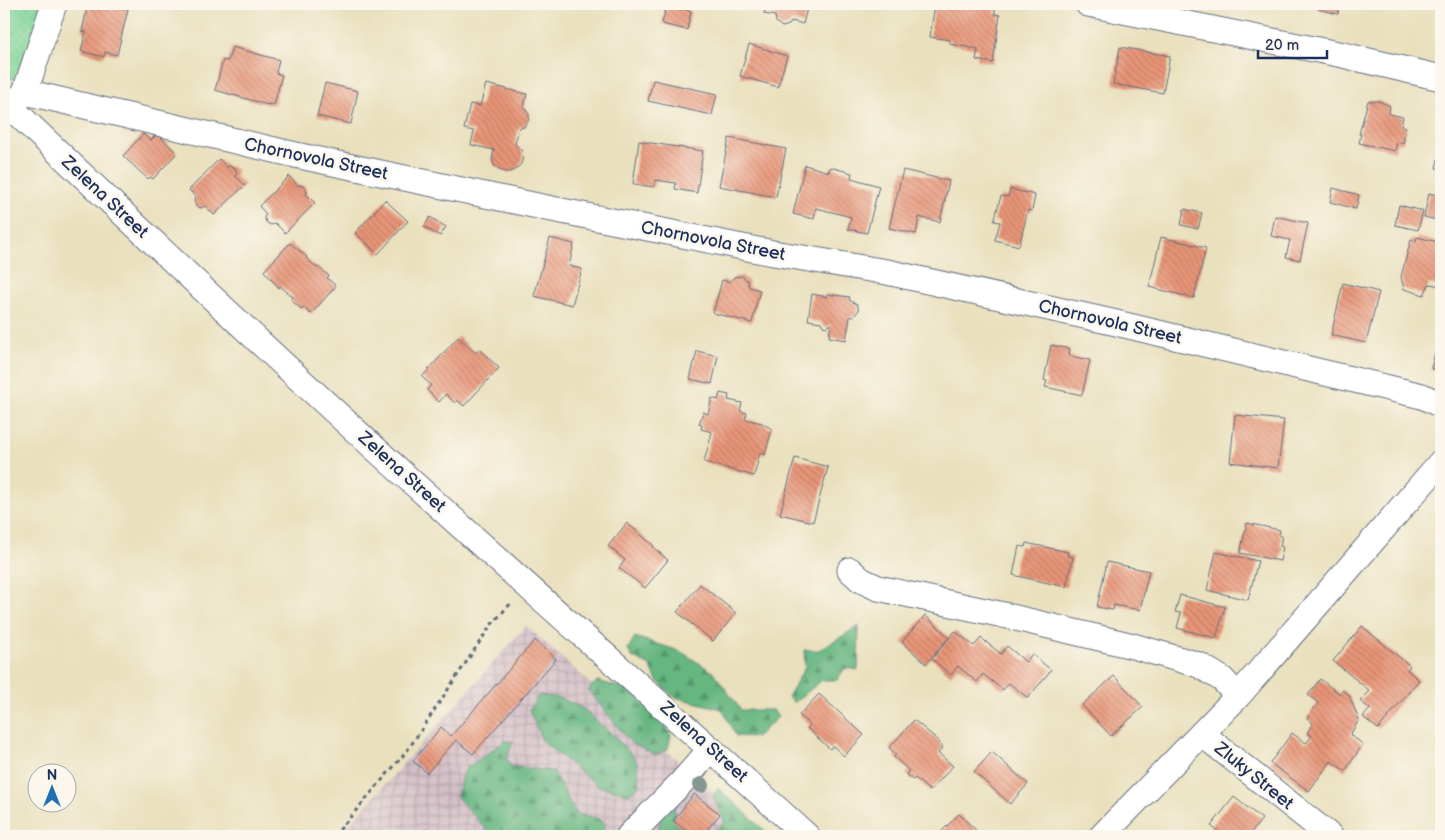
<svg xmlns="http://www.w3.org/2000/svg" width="1445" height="840" viewBox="0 0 1445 840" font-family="'Balsamiq Sans',sans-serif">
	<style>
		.industrial { fill: url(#industrial-grid) }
		.grass { fill: url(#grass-dots); stroke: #4c827a }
		.forest { fill: url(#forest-firs); stroke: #40726f }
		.building { fill: url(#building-back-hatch) }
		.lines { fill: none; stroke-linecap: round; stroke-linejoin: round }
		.minor-casing { stroke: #636d7f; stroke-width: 27 }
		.path { stroke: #636d7f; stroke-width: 3; stroke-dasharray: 4 4; stroke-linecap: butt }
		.minor { stroke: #fff; stroke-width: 25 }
		.tree { fill: #859590 }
		.labels { text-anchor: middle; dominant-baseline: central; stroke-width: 5; stroke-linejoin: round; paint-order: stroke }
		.street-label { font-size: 18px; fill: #1b2f5e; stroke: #fbf7ec }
	</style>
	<defs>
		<pattern id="industrial-grid" width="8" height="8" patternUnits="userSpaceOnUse" patternTransform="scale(1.25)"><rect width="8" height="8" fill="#d2bdc5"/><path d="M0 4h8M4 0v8" fill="none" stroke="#aa9aa3"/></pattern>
		<pattern id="grass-dots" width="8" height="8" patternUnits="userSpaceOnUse" patternTransform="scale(1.25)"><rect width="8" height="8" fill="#7ed497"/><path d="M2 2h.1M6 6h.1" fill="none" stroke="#6cb685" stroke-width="1.8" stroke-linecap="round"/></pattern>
		<pattern id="forest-firs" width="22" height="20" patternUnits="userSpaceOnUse" patternTransform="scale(1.25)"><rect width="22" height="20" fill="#66b680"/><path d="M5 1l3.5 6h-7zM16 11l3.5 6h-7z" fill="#53946c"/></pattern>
		<pattern id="building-back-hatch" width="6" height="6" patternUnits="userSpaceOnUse" patternTransform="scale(1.25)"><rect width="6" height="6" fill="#e99577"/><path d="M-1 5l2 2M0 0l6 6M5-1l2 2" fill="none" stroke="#bc7a65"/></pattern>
	</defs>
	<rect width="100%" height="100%" fill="#fbf7ec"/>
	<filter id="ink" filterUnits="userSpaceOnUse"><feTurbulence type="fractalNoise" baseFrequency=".02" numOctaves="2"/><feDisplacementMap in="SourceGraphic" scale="10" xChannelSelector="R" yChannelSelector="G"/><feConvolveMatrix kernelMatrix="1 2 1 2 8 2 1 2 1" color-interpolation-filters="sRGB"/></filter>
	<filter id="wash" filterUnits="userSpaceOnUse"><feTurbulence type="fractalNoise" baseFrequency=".0096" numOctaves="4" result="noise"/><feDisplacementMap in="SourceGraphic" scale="20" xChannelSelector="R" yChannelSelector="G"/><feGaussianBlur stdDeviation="1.12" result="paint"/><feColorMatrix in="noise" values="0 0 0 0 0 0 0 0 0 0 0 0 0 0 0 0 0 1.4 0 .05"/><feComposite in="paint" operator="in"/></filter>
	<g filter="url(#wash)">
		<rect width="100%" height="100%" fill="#e9e0bd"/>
		<path class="industrial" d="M526,626L763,836H339Z"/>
		<path class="grass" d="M4,4H43L20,80L4,77Z"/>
		<path class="forest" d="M859,626L858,670L845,668L837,680H822L794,703L788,697L805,667L804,650H819Z
			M635,637L680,651L713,672L741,710H773L778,717L756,737L736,736L722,709L674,697L657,681L650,666L632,657L628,649Z
			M597,681L645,694L671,735L668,749L656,755L631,743L588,690Z
			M539,695L560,698L582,708L616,738L637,761L640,785L629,794L598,786L543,742L529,710Z
			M505,741H513L507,759L510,766L553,771L576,814L600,819L605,824L604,836H492L457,797L462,775L468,767Z
			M718,788L771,836H758L751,831H737L734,836H708L725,822L713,797Z
			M674,804L675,825L703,836H666L659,830L660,809Z"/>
		<g id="blocks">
			<path class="building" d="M93,4H115L120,5V8L128,9L117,55L105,52L104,57L81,51L86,32L82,31L87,9L92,10Z
				M767,4H808L803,24L792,21L789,25L782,27L776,22L775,16L764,14Z
				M935,4L956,7V4H983L995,10V14L1000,15L993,63L976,60L978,49L950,44V40L930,37Z
				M1319,4H1340L1338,14L1318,9Z
				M666,6L691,11L687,30L662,24Z
				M749,44L787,56L778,87L740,76Z
				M232,47L279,60L276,73L282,75L274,105L268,104V105L215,90L223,60L228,61Z
				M1120,47L1170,56L1163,93L1113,84Z
				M653,80L717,94L712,115L648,101Z
				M325,83L358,91L351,124L317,116Z
				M486,84L527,94L524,107L529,114V119L524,127L519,128L515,144L522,151L523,157L521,164L516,169L510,172H504L494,165L492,159L494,150L471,145L474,131L464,129L470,104L480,106Z
				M1368,101H1379L1390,106L1389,114L1403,117L1401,126L1406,127L1403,143L1397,142L1395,151L1359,143L1361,134H1359Z
				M143,134L151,140L157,134L177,153L153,179L150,177L148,179L123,156Z
				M729,138L786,149L776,197L719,186Z
				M639,141L703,151L697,193L675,189L676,183L655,180L654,187L633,184Z
				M1441,147V169L1436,168Z
				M219,159L227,167L231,166L235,168L237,173L235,176L245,185L214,215L205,206L201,208L196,206L194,201L196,197L189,190Z
				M805,165L829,172L830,167L852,173L851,178L879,186L867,233L848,229L851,217L816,208L814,219L793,214Z
				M903,170L949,181L940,222L919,217L916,234L889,228Z
				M289,176L298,186L300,185L305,187L307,192L306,194L315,203L285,233L275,223L271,225L267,223L264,218L266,214L259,206Z
				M1333,188L1359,195L1356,209L1330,202Z
				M1010,189L1035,195L1032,211L1028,210L1019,246L995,240L1000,222L994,221L1001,196L1008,197Z
				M1429,193L1441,196V221L1424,217Z
				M385,200L408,221L378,254L355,233Z
				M1399,205L1423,211L1418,230L1395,225Z
				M1184,209L1202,213L1198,229L1181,225Z
				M1275,216L1308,223L1300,260L1286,257L1290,240L1271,236Z
				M430,217L446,227L440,236L424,227Z
				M1161,237L1206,248L1194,298L1149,287Z
				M1417,237L1438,242L1437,245L1441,246V286L1429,284L1424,295L1404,289L1401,277L1411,239L1416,241Z
				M550,238L574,244L569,266L582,269L572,305L534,296Z
				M290,243L307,257L306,258L317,268L318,267L329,276L327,278L336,286L311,314L303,307L301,309L291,300L293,297L280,286L279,288L264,271Z
				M742,276L748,281L749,287L760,290L752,323L713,313L722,280L730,282L734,277Z
				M1343,283L1379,292L1366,343L1331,335Z
				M812,294L827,297V294L850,297L849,300L857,304L859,310L854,316L850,317L846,340L829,337L831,324L827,327L823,326L821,322L808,320Z
				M458,337L476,353L479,349L499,368L464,406L457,400L455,403L446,394L439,402L427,390L431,385L422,377Z
				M1051,345L1070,349L1069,356L1090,360L1082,395L1045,387L1047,381L1044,380Z
				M1437,345L1441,346V371L1431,369Z
				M697,351L718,356L712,384L690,379Z
				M720,393L729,395L728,400L742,403L740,411L747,413L745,419L762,423L772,429L765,455L760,453L754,476L704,462L712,432L701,429L702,425L699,424L703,412L708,414L712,398L718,400Z
				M1235,415L1284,420L1278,468L1230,462Z
				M795,458L828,467L813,522L780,514Z
				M627,523L654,546L653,547L668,560L645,588L619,568L625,560L608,546Z
				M1247,523L1280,530L1279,536H1282L1280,546L1283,547L1280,561L1240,553Z
				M1026,543L1068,552L1067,556L1073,557L1066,587L1013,575L1019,546L1025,547Z
				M1216,552L1258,561L1248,600L1207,590Z
				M1107,562L1149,571L1140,610L1114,605L1113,610L1097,607Z
				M700,584L736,613L713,641L677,612Z
				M1180,595L1225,607L1216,638L1177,628L1181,613L1175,612Z
				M925,615L949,637L926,664L902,642Z
				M1362,626L1410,666L1407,670L1419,680L1378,729L1363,717L1370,709L1360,701L1370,691L1333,661Z
				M955,631L974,646L981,638L1001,654L1007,646L1026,662L1032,654L1051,670L1028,698L1009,683L1003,690L983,674L977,682L958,666L951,675L932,659Z
				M535,640L556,659L473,754L456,740L427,773L413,761L441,727L451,736Z
				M1114,676L1143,707L1111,736L1082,705Z
				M1320,679L1340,694L1342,690L1349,695L1359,720L1350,735L1363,744L1345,771L1331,761L1309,791L1270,763L1292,733L1306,743L1312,736L1307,733L1313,723L1307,718L1318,703L1308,695Z
				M819,694L864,735L844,756L833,746L830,749L807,728L810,725L799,715Z
				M914,720L939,741L938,742L943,747L938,753L953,766L930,791L915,778L913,780L906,774L909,771L894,757L896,754L889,748Z
				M992,752L1028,784L1010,804L974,772Z
				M694,794L720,814L702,836H693L673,821Z
				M1234,797L1262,819L1248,836H1224L1211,826Z
				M959,814L982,836H937Z"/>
		</g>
	</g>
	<g filter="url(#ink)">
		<use href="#blocks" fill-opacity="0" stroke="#636d7f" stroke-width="1"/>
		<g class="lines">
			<defs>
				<path id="minor" d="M1088,4L1343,55L1441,78
					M25,92L54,4
					M4,101C146,235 287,370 432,500C556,613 683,723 807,836
					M11,107L25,92L300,156L547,208L773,253L887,272L1112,322L1422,396L1441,405
					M850,570L861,580L878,588L999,614L1133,646L1199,665L1222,679L1238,696
					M1202,734L1330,836
					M629,836L681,783L711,749
					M1102,836L1238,696L1441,462"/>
			</defs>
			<use href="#minor" class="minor-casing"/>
			<path class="path" d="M334,836L407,751L491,625L512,602"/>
			<use href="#minor" class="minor"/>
		</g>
		<circle class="tree" cx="701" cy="785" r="8"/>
	</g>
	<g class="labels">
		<g class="street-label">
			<text transform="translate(316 159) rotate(12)">Chornovola Street</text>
			<text transform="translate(105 197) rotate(43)">Zelena Street</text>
			<text transform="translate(713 241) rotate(11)">Chornovola Street</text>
			<text transform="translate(1110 322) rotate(13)">Chornovola Street</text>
			<text transform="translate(402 472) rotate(42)">Zelena Street</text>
			<text transform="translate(704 742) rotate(42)">Zelena Street</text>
			<text transform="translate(1254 776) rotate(39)">Zluky Street</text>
		</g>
	</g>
	<rect width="1445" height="840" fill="none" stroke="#fbf7ec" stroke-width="20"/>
	<g transform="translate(52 788)"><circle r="24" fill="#fbf7ec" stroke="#a1a7b3"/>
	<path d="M0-4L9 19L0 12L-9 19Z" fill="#1f6fb2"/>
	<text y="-8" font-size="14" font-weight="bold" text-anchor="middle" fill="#1b2f5e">N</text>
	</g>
	<path d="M1258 50v8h69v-8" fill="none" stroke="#1b2f5e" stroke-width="2.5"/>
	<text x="1265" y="50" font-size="15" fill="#1b2f5e" stroke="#fbf7ec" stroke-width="4" paint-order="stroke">20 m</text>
</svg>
